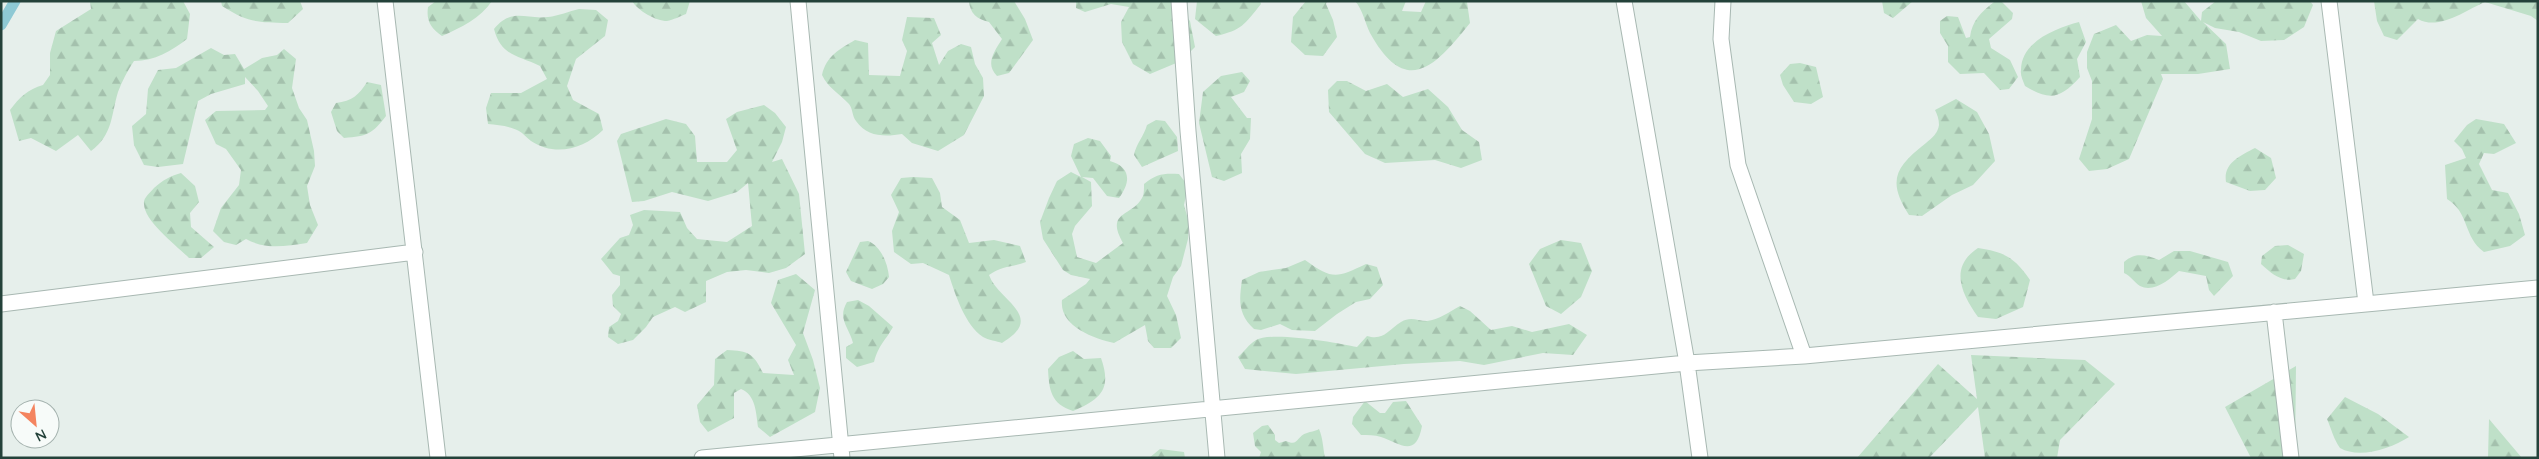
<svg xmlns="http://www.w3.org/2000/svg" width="2539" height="459" viewBox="0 0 2539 459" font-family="Quicksand,sans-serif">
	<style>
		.forest { fill: url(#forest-firs) }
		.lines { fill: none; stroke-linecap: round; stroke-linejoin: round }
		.stream { stroke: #8ec9d4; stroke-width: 11 }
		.minor-casing { stroke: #a8b8b2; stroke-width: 17 }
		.minor { stroke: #fff; stroke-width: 15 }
	</style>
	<defs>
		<pattern id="forest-firs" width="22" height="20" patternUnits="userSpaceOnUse" patternTransform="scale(1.25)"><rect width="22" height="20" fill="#bfe0c8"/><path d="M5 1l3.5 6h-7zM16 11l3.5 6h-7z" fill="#a4c1ad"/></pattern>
	</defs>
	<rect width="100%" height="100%" fill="#e6efeb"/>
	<path class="forest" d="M90,1H183L190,14L187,39C171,51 155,61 134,61C128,70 122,81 118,92C111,115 113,135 91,151L78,135L56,151L31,138L19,141L10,110C19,98 28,89 43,85L50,75V53L56,31L91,9Z
		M221,1H300L303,9L288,23C256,22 249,23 222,6Z
		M436,1H492C481,18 460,28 442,36C431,28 426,21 428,7Z
		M632,1H690L686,14C681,16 673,20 667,21C656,21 638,11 632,1Z
		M969,1H1014L1025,19L1033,40L1009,73L997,76C985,64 994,52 1002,39L989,22C977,19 970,14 969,1Z
		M1076,1H1172L1190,21L1195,47L1181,61L1150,74L1133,64L1122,42L1121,22L1129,7L1111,4L1085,12L1076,8Z
		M1197,1H1260L1261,4C1244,25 1242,30 1216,36L1195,19Z
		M1306,1H1327L1326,4L1333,20L1337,37L1323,56L1305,55L1291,42L1293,17Z
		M1355,1H1406L1402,11L1421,12L1426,1H1464L1467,2L1470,23C1435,67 1406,98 1370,33C1365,23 1363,10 1355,1Z
		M1882,1H1913L1893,18L1884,13Z
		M2141,1H2184L2201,21L2202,12L2216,1H2310L2313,5L2304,27L2284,40L2261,41L2239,32L2215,28L2203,22L2226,44L2230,69L2198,74H2161L2163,79L2129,159L2107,169L2089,171L2079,159L2092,119V81L2087,68V52L2094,34L2116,25L2131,41L2147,35L2162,36L2146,18Z
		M2374,1H2538V21L2531,16L2485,2C2466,10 2439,31 2418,19L2397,40L2384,36L2377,21Z
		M1994,2H2002L2013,13L2012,19L1989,39L1991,48L2010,60L2018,77L2009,89L2000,90L1984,73L1960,74L1948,62V46L1940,33V21L1947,16L1958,17L1966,38L1970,37C1972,21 1981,12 1994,2Z
		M579,9L596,10L608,20L605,36L576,59L567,86L573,100L599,114L603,130C584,149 555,157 531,141C527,138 523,133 519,131C510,126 498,125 488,124L486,108L491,93H521L547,79L540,66C517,55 501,56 494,29C512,7 526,20 548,17C559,16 569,11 579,9Z
		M907,17L934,18L941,35L932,43L939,65L948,51L961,44L971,47L975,64L983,78L984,96L964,135L938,151L912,143L902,134C885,137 867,137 856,121C852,116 853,109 849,104C839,93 828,88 822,75C826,56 840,49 855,40L868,43L869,75L900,76L907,51L902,40Z
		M2079,22L2086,42L2077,59L2080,77C2060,99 2050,101 2025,86C2023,81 2020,75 2021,70C2021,41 2057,28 2079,22Z
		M211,48L224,55L235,54L244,69L262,58L277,55L284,49L296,59L292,88L299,108L307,120L314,151L315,166L307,186L310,205L318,225L307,243C285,246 266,250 246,239L236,245L224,242L213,231L221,208L239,185L241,170L226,149L216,144L205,120L216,111L265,110L268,106L258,91L245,77V84L211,94L198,101L183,164L158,167L144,165L134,145L132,126L146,114L148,89L158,70L176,68Z
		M1800,63L1816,67L1823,97L1811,104L1794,102L1783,85L1780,75L1790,64Z
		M1242,72L1250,81L1244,92L1231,97L1247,118H1251L1250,139L1241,154L1242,173L1224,181L1212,177L1199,123L1203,92L1221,76Z
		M1337,81H1347L1366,91L1387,84L1403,97L1428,89L1448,107L1462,130L1479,142L1482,160L1461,168L1435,160L1385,163L1365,154L1329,112L1328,90Z
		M367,82L381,85L386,116C372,134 368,136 344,138L337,131L331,112L336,103C352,101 359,95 367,82Z
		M1956,99L1977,112L1989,134L1995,161L1973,185L1952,195L1922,216L1909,215C1887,181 1895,167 1926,143C1932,138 1938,133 1939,125C1939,119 1937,114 1935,110Z
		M764,105L775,113L786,127L782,142L772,162L782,159L799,194L805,254L786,268L769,273L746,270L727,272L706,281V302L685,312L675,307L653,317L646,327L633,340L618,344L608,337L609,327L618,321L621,314L613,306L612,295L620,285V276L613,274L601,259L620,238L629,235L633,225L630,215L644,210L680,212L687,228L697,239L727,242L752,226L748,183L737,192L708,201L672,192L644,201L632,202L617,141L621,134L666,119L686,124L695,136L697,162H727L737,150L726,119L737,112Z
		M2476,119L2504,124L2516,143L2494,154L2484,153L2479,164L2492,190L2508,193L2519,214L2525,235L2510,246L2484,252C2463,237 2470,213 2447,199L2445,165L2466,158L2462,149L2454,141L2467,125Z
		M1156,120L1165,121L1177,137L1178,151L1142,167L1134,155C1136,144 1144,136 1147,125Z
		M1088,138L1100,141L1111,156L1110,161C1131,167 1131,182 1119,198L1107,196L1093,178L1082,177L1091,182L1092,206L1075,226L1072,234L1077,257L1096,263L1123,243C1104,210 1134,217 1143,196C1144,193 1144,188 1144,184C1156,174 1164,173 1179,174L1188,186L1184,205L1189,223L1188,239L1181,266L1173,277L1167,296L1176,315L1181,338L1171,348H1154L1148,341L1145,325L1114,343C1093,338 1059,326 1062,300L1086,284L1090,279L1071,275L1063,270L1043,239L1040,222L1049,198L1057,181L1071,172L1081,177L1071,156L1074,144Z
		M2255,148L2271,158L2276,178L2265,190L2250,191L2226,182C2223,163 2240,156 2255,148Z
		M181,173L195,186L199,202L190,213L191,227L214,247L201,258H189C177,246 144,221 144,204C143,198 150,193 154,188C163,180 170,176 181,173Z
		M913,177L932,178L940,193L942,207L960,220L969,243L994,240L1020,246L1026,262C1012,267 1001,266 989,275C998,301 1047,316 1002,343C997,341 988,340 983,337C965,325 955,294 949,275L923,263L911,264L894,252L892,231L899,212L891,195L901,178Z
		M1561,240L1581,243L1592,271L1581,297L1561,314L1546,306L1529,264L1540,249Z
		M868,241C881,246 888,264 889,277L883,284L872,289L851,281L846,272L860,242Z
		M2288,245L2304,254L2301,271L2295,279C2281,282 2272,274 2261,264L2262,256L2275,246Z
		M1978,248C2005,252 2015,258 2030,280L2023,307L1996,319L1978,317C1961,293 1949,267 1978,248Z
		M2174,251H2190L2228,262L2233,276L2214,296L2209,290L2206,276L2179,271C2170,279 2154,293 2140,286C2134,282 2131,276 2124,273V262C2136,252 2145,255 2159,260Z
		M1305,260C1333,280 1336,278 1366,264L1377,267L1383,285L1370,299L1356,302L1337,314L1315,331L1292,330L1280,324L1261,330L1254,329C1238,314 1239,301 1242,280L1259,272L1286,268Z
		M796,274L815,290L803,333L813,360L820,388L815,412L770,437L758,427C756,413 756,395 741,389L734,393V418L708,432L700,422L697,405L714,385L715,359L727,350C749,351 753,353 763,373L794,375L788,360L796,345L771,303L778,280Z
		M858,300L869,306L893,327C884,343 879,344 874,362L857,367L846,358V347L853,343C849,327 837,319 847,302Z
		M1460,306L1470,311L1491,330L1512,326L1532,332L1569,324L1587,335L1573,355L1543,353L1484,365L1460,361L1404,364L1296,374L1245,369L1238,357C1244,352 1249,344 1256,340C1272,331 1338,343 1357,347L1367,336C1384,341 1388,330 1401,322C1411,316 1417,321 1427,321C1438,320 1451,311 1460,306Z
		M1073,351L1084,359L1101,358C1112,389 1101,399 1073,411C1051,404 1049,390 1048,369L1059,357Z
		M1971,355L2085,360L2115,384L2060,440L2057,458H1985L1978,407L1929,458H1857L1938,364L1977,399Z
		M2296,366L2295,458H2251L2225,407Z
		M2345,397L2378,414L2409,437C2390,449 2359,459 2340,448C2334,440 2331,428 2327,419Z
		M1365,401L1380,413H1385L1393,402L1406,401L1422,426C1416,459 1399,443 1381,437C1375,435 1367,435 1361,435L1352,424L1353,417Z
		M2489,419L2522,458H2488Z
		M1268,425L1275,435V440L1279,443L1286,441C1299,447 1296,436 1307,433C1311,431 1314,432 1319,429C1323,438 1323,448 1325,458H1259L1261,452L1255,446L1253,433L1262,426Z
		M1160,449L1184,452L1185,458H1149Z"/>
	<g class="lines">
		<path class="stream" d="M1,25L15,1"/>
		<defs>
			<path id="minor" d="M385,1L438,458
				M798,1L842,458
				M1179,1L1188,131L1217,458
				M1624,1L1687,363L1700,458
				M1723,1L1721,39L1738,165L1804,356
				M2329,1L2366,303
				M1,304L415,252
				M2274,312L2291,458
				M702,458L1687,363L1804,356L2538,288"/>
		</defs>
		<use href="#minor" class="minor-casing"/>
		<use href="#minor" class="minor"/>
	</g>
	<rect width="2539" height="459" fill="none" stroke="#24423a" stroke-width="5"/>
	<g transform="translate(35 424) rotate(153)"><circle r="24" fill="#f7fbf9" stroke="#a3b1ad"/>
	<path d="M0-4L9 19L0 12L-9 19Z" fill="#f4845f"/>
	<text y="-8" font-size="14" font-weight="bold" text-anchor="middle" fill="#24423a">N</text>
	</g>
</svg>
